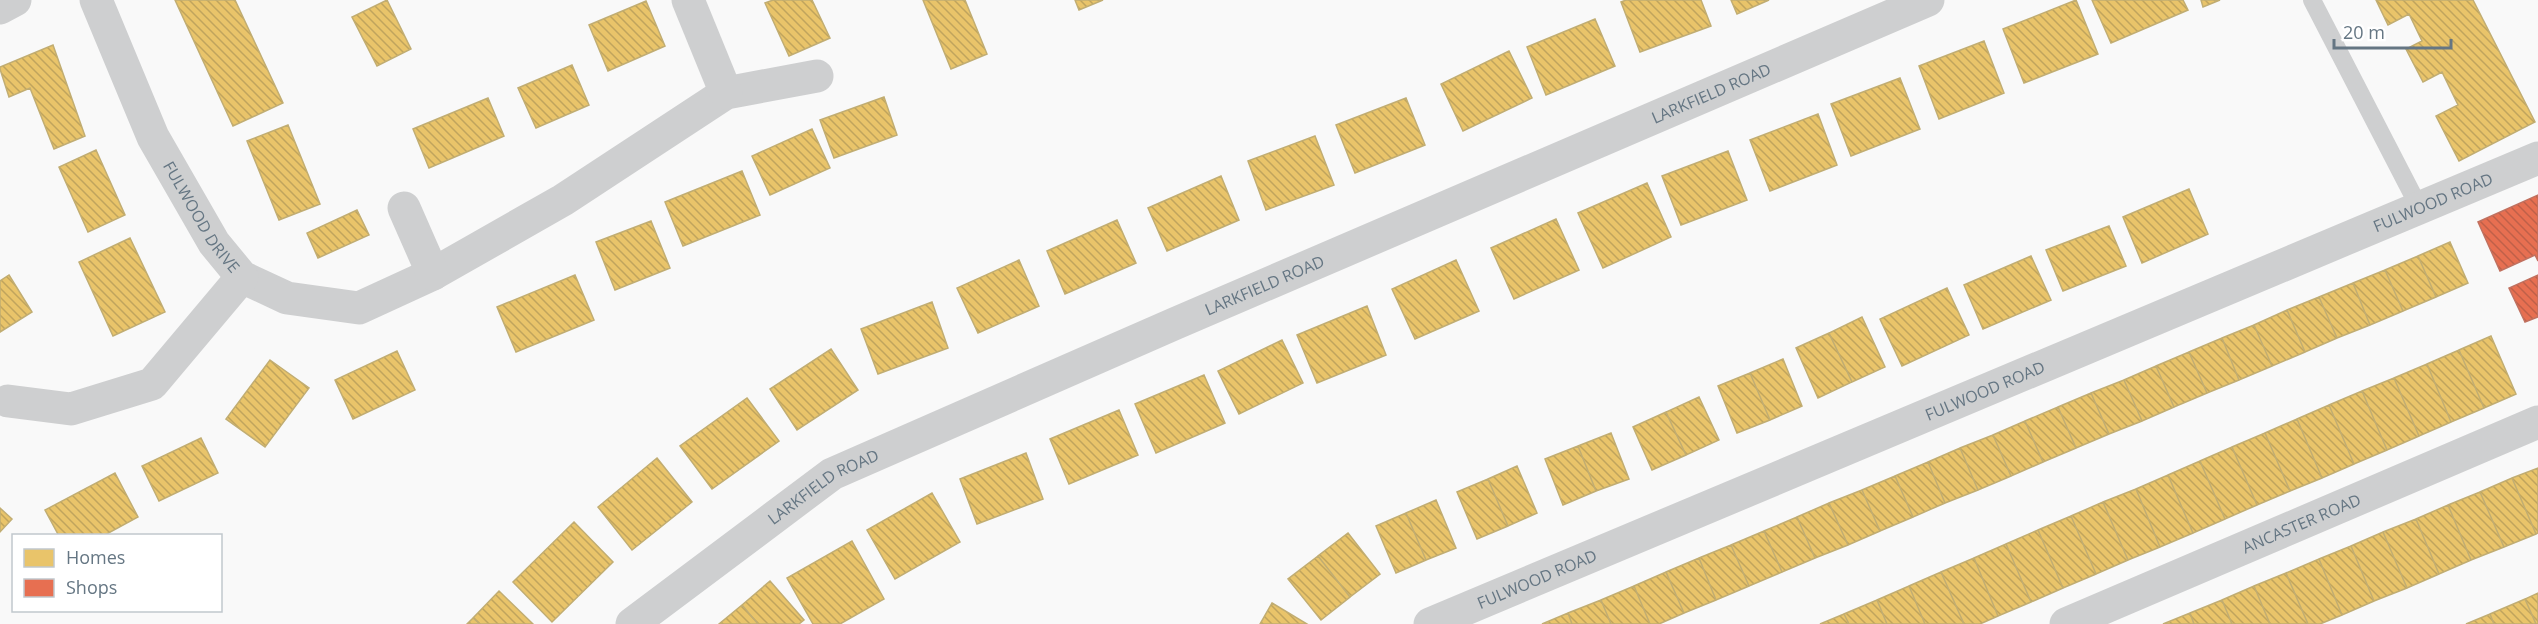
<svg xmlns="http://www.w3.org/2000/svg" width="2538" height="624" viewBox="0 0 2538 624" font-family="'Open Sans',sans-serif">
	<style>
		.homes { fill: url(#homes-back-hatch); stroke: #c1ad72; stroke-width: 1.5 }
		.shops { fill: url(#shops-back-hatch); stroke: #c07160; stroke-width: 1.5 }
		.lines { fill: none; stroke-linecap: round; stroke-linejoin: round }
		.service { stroke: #cecfd0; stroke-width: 18 }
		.minor { stroke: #cecfd0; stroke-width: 33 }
		.labels { text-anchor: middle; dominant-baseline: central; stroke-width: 6; stroke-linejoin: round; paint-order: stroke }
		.street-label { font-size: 16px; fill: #657683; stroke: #fff }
	</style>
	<defs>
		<pattern id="homes-back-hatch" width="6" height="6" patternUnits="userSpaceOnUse" patternTransform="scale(1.5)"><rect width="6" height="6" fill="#e9c46a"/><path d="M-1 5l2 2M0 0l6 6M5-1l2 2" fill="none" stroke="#c0a45d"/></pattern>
		<pattern id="shops-back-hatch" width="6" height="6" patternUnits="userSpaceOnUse" patternTransform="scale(1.5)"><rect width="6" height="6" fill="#e76f51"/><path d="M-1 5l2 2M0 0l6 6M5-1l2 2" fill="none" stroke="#bf6049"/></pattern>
	</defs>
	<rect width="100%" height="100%" fill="#f9f9f9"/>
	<path class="homes" d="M175,0H235L283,103L233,126Z
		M387,0L411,49L377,66L352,17Z
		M773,0H812L830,38L789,56L765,3Z
		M923,0H965L987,54L951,69Z
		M1075,0H1103L1079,10Z
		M1626,0H1701L1711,26L1640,52L1621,2Z
		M1731,0H1769L1737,14Z
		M2076,0L2098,54L2024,83L2003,29Z
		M2092,0H2183L2188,10L2111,43Z
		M2201,0H2220L2203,7Z
		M2376,0H2473L2535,122L2459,161L2436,116L2458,105L2442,72L2423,82L2406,49L2422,41L2409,14L2388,25Z
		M646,1L665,46L608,71L589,25Z
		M1595,19L1615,66L1546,95L1527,47Z
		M1984,41L2004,93L1939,119L1919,66Z
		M53,45L85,136L54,149L30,88L9,97L0,69V67Z
		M1509,51L1532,98L1463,131L1441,84Z
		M572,65L589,105L536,128L518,88Z
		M1900,78L1920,129L1851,156L1831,104Z
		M884,97L897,135L834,158L820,120Z
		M488,98L504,136L429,168L413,129Z
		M1406,98L1425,145L1355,173L1336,125Z
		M1818,114L1837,165L1770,191L1750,140Z
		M288,125L320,204L279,220L247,141Z
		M812,129L830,168L770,195L752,156Z
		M1315,136L1334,185L1266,210L1248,161Z
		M96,150L125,215L88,232L59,167Z
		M1728,151L1747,200L1681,225L1662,176Z
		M742,171L760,215L683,246L665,202Z
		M1221,176L1239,220L1167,251L1148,208Z
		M1647,183L1671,237L1603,268L1578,213Z
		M2189,189L2208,234L2142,263L2123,217Z
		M357,210L369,235L318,258L307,233Z
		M1556,219L1579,270L1514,299L1491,248Z
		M1117,220L1136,263L1065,294L1047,251Z
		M651,221L670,268L615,290L596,242Z
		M2109,226L2126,266L2063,291L2046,250Z
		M130,238L165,312L113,336L79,262Z
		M2450,242L2468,283L2436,297L2418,256Z
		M2031,256L2051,300L1983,329L1964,285Z
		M2418,256L2436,297L2403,311L2385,270Z
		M1019,260L1039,306L978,333L957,288Z
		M1456,260L1479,311L1415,339L1392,289Z
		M2385,270L2403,311L2370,325L2353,283Z
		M9,275L32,312L0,332V281Z
		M575,275L594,320L516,352L497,307Z
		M2353,283L2370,325L2337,338L2319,297Z
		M1947,288L1969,335L1902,366L1880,319Z
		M2319,297L2337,338L2305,352L2287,310Z
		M932,302L948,348L878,374L861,329Z
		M1367,306L1386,355L1317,383L1297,335Z
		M2287,310L2305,352L2272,366L2254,325Z
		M1862,317L1885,367L1852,382L1829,333Z
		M2254,325L2272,366L2239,380L2222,338Z
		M1829,333L1852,382L1818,398L1796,348Z
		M2491,336L2516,394L2484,408L2459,350Z
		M2222,338L2239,380L2207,393L2189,352Z
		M1282,340L1303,383L1239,414L1218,371Z
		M831,349L858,390L797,430L770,389Z
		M2459,350L2484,408L2451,422L2427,364Z
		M397,351L415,390L353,419L335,380Z
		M2189,352L2207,393L2174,407L2156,366Z
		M1783,359L1802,406L1770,420L1750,373Z
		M270,360L309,388L265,447L226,419Z
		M2427,364L2451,422L2419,436L2394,378Z
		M2156,366L2174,407L2142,421L2124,380Z
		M1750,373L1770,420L1737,433L1718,386Z
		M1204,375L1225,423L1156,453L1135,404Z
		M2394,378L2419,436L2387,450L2362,391Z
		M2124,380L2142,421L2109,434L2091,393Z
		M2362,391L2387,450L2354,464L2329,405Z
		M2091,393L2109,434L2076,448L2058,407Z
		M1699,397L1719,440L1686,455L1666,412Z
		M747,398L779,441L712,489L680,446Z
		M2329,405L2354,464L2322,478L2297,419Z
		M2058,407L2076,448L2043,462L2025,421Z
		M1119,410L1138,455L1069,484L1050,439Z
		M1666,412L1686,455L1652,470L1633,427Z
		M2297,419L2322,478L2290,491L2265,433Z
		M2025,421L2043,462L2011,476L1993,435Z
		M1611,433L1629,479L1596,491L1578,446Z
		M2265,433L2290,491L2257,505L2232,447Z
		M1993,435L2011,476L1978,490L1960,448Z
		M201,438L218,473L159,501L142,466Z
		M1578,446L1596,491L1563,505L1545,459Z
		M2232,447L2257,505L2225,519L2200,461Z
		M1960,448L1978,490L1945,503L1928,462Z
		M1026,453L1043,499L977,524L960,479Z
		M657,458L692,502L632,550L598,507Z
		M2200,461L2225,519L2193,533L2168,475Z
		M1928,462L1945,503L1913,517L1895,476Z
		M1517,466L1537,513L1508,526L1488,479Z
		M2538,468V533L2536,534L2512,478Z
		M115,473L138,517L103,536H59L45,510Z
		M2168,475L2193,533L2160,547L2136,489Z
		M1895,476L1913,517L1880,531L1862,490Z
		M2512,478L2536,534L2504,547L2480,492Z
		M1488,479L1508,526L1477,539L1457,492Z
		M2136,489L2160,547L2128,560L2103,502Z
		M1862,490L1880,531L1848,545L1829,503Z
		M2480,492L2504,547L2471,560L2448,505Z
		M932,493L960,542L895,579L867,530Z
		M1436,500L1456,548L1426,560L1406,513Z
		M2103,502L2128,560L2096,574L2071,516Z
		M1829,503L1848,545L1815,558L1797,517Z
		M2448,505L2471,560L2439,574L2416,519Z
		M0,508L12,519L0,532Z
		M1406,513L1426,560L1396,573L1376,526Z
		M2071,516L2096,574L2063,588L2038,530Z
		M1797,517L1815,558L1782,572L1764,531Z
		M2416,519L2439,574L2407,588L2383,532Z
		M574,522L613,562L552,622L513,582Z
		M2038,530L2063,588L2031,602L2006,544Z
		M1764,531L1782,572L1749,586L1731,545Z
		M2383,532L2407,588L2374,601L2351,546Z
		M1348,533L1380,574L1350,597L1318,556Z
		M852,541L884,599L840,624H813L787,578Z
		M2006,544L2031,602L1998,616L1974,558Z
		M1731,545L1749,586L1716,600L1699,558Z
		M2351,546L2374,601L2342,615L2319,559Z
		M1318,556L1350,597L1321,620L1288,579Z
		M1699,558L1716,600L1684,613L1666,572Z
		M1974,558L1998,616L1980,624H1964L1941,572Z
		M2319,559L2342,615L2320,624H2308L2286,573Z
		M1666,572L1684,613L1659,624H1650L1634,586Z
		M1941,572L1964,624H1925L1909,586Z
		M2286,573L2308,624H2270L2254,586Z
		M770,581L804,620L799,624H758L742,605Z
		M1634,586L1650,624H1611L1601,600Z
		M1909,586L1925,624H1887L1877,600Z
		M2254,586L2270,624H2232L2222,600Z
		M499,591L533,624H480L473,618Z
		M2538,593V624H2536L2525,599Z
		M2525,599L2536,624H2494L2490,614Z
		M1601,600L1611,624H1572L1568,613Z
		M1877,600L1887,624H1849L1844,614Z
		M2222,600L2232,624H2194L2190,613Z
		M1272,603L1307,624H1260Z
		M742,605L758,624H719Z
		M1568,613L1572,624H1542Z
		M2190,613L2194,624H2163Z
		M1844,614L1849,624H1820Z
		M2490,614L2494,624H2466Z
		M473,618L480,624H467Z"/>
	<path class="shops" d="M2538,195V261L2535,255L2500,271L2478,222Z
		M2538,275V317L2525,322L2509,288Z"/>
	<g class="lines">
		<path class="service" d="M2312,0L2419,207"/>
		<g class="minor">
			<path id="s1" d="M96,0L153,137L214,243L242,277L287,298L359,308L433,274L563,200L726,93L817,76"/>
			<path d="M688,0L726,93"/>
			<path d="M0,8L15,0"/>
			<path d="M404,208L433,274"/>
			<path d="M8,401L71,409L152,384L242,277"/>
			<path id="s2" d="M632,624L832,474L1174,324L1928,0"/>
			<path id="s3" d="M1430,624L2538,158"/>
			<path id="s4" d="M2066,624L2538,422"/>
		</g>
	</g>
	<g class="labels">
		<g class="street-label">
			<text stroke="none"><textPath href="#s2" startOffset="1208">LARKFIELD ROAD</textPath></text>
			<text stroke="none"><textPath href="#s3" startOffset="1088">FULWOOD ROAD</textPath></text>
			<text stroke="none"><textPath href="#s1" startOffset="242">FULWOOD DRIVE</textPath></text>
			<text stroke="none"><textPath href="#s2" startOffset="722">LARKFIELD ROAD</textPath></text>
			<text stroke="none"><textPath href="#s3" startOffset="602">FULWOOD ROAD</textPath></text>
			<text stroke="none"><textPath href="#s2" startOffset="236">LARKFIELD ROAD</textPath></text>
			<text stroke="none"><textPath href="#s4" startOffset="256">ANCASTER ROAD</textPath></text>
			<text stroke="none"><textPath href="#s3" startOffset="116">FULWOOD ROAD</textPath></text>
		</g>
	</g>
	<rect x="12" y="534" width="210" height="78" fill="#ffffff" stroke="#c1c8cd" stroke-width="1.5"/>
	<rect x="24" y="549" width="30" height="18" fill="#e9c46a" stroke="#c1c8cd" stroke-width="1.5"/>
	<text x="66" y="564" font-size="18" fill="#657683">Homes</text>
	<rect x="24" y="579" width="30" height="18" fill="#e76f51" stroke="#c1c8cd" stroke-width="1.5"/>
	<text x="66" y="594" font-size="18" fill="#657683">Shops</text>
	<path d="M2334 39v9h117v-9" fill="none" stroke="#657683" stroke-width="3"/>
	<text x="2343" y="39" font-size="18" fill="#657683" stroke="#ffffff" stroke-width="4.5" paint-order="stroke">20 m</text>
</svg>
